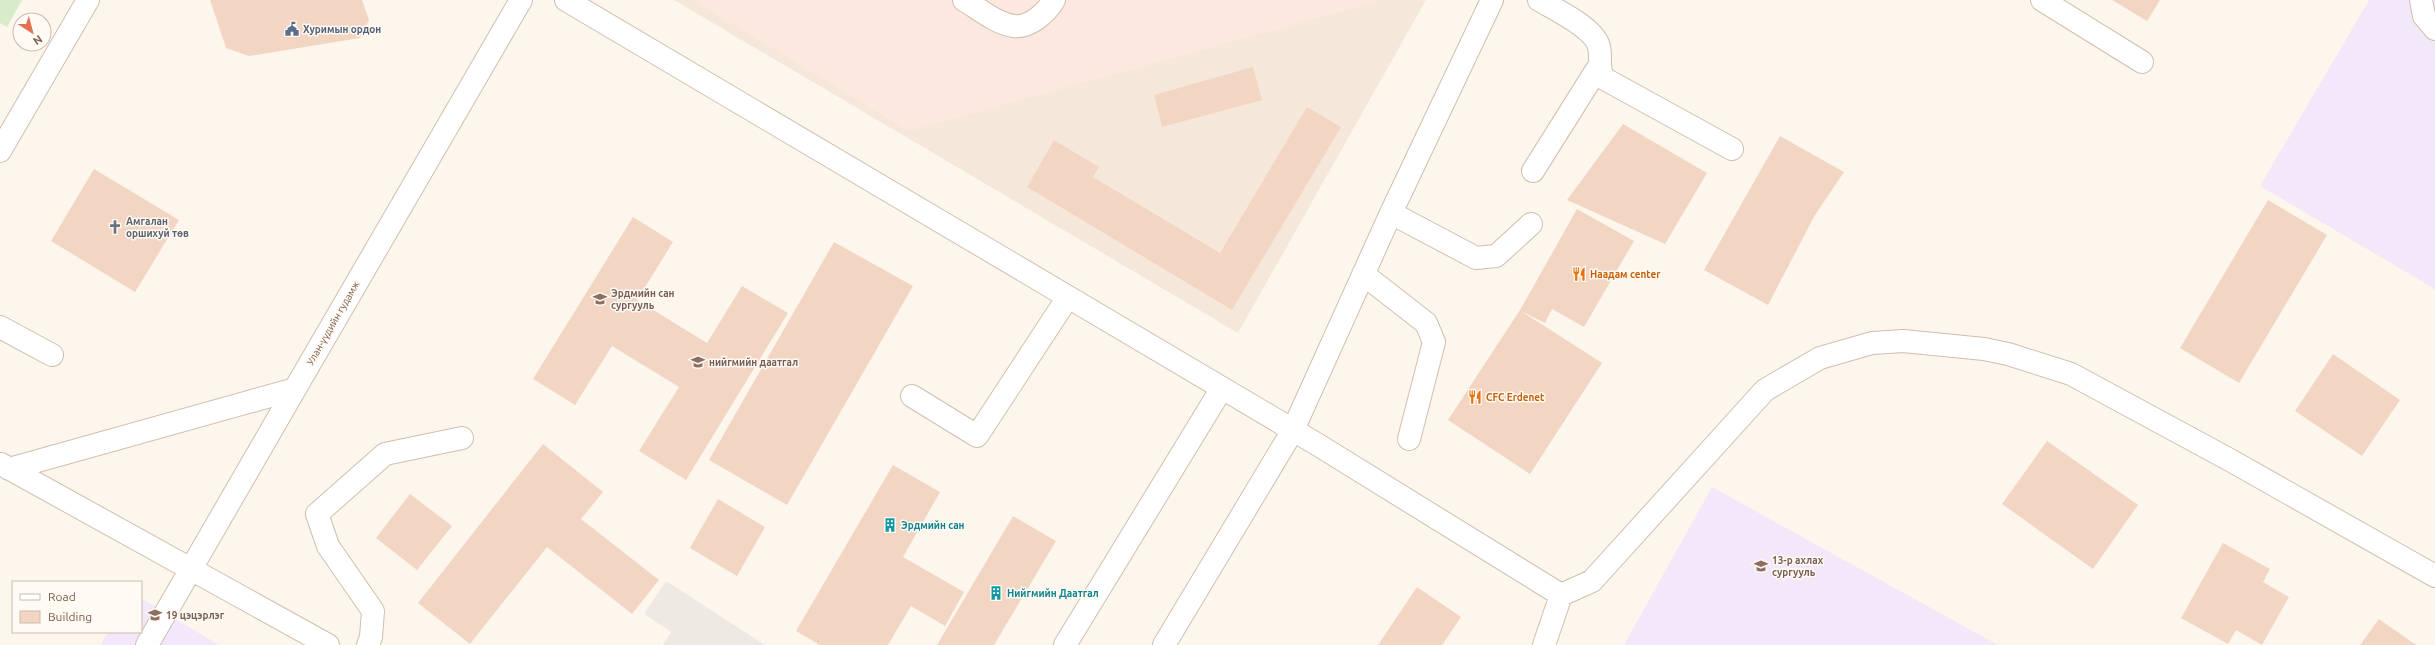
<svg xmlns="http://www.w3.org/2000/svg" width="2435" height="645" viewBox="0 0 2435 645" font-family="Ubuntu,sans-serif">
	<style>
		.residential { fill: #f5e8da }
		.commercial { fill: #fde8e0 }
		.industrial { fill: #efe9e4 }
		.education { fill: #f3e8fa }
		.green { fill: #d8ecc9 }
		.building { fill: #f3d5c3 }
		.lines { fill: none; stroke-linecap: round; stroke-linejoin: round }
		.minor-casing { stroke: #d1beb0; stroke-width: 24 }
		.minor { stroke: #fff; stroke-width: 22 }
		.labels { text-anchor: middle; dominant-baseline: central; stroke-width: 3; stroke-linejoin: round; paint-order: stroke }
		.service-label { font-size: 10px; font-weight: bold; fill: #4e5e75; stroke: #fffaf3; text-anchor: start }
		.worship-label { font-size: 10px; font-weight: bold; fill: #5b616d; stroke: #fffaf3; text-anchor: start }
		.food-label { font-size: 10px; font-weight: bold; fill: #c56008; stroke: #fffaf3; text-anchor: start }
		.education-label { font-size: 10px; font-weight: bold; fill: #785e54; stroke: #fffaf3; text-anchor: start }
		.street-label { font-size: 10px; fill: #7a5c4d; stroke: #fffaf3 }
		.culture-label { font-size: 10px; font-weight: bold; fill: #0d838f; stroke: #fffaf3; text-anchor: start }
	</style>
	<rect width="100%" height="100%" fill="#fdf6ec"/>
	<path class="residential" d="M674,0H1426L1238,333Z"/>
	<path class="commercial" d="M693,0H1382L909,131Z"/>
	<path class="industrial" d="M666,581L765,645H663L671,632L644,614Z"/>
	<path class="education" d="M2369,0H2435V289L2260,186Z
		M1712,487L1998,645H1624Z
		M141,598L219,645H100L108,632H141Z"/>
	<path class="green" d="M0,0H22L7,27L0,23Z"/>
	<path class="building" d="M210,0H362L369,20L360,38L249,56L226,48Z
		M2112,0H2160L2147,21Z
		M1253,67L1262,100L1162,127L1154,95Z
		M1307,107L1341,127L1232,310L1027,187L1054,140L1099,167L1093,177L1220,253Z
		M1623,124L1707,173L1665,244L1567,200Z
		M1780,136L1844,172L1815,215L1768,305L1704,270Z
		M94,169L179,220L135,292L51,241Z
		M2268,200L2327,235L2239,383L2180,348Z
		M1577,209L1634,241L1584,327L1552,309L1545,323L1521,311L1602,363L1530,474L1448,420L1520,310Z
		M633,217L673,242L637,300L707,343L742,286L788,313L686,480L639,451L679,387L612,346L575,405L533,379Z
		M834,242L913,286L787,505L709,460Z
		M2333,354L2400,400L2362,456L2295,411Z
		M2047,441L2138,505L2093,569L2002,504Z
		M543,444L603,492L581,519L659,580L632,614L547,547L470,644L418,603Z
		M893,465L940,492L903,557L964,592L945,626L911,606L888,645H820L796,631Z
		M410,494L452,526L417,570L376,538Z
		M718,499L765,527L737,576L690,548Z
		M1013,516L1056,541L994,645H937Z
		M2223,543L2270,569L2263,582L2289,597L2262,645L2236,630L2228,644L2181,618Z
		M1417,587L1461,617L1442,645H1378Z
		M2379,619L2416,645H2360Z"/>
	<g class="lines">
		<defs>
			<path id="minor" d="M566,0L1315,443L1561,595L1592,581L1765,390L1820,358L1872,343L1903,341L1984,349L2008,354L2071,374L2230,460L2435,576
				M964,0C979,9 997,24 1014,26C1030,28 1047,12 1054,0
				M1539,0C1556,10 1595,28 1599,47C1602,60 1597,63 1603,78L1732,149
				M2042,0L2142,62
				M2421,0L2424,16L2435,29
				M0,151L88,0
				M1533,171L1599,66
				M1391,213L1476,258L1496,256L1531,224
				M1363,274L1426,323L1434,342L1409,439
				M0,327L52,355
				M912,396L977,436L1068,297
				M1,464L328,645
				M9,469L295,389L521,0
				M147,645L295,389
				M368,645L371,637L373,611L328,546L317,514L385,454L462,438
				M1065,645L1222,388
				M1164,645L1293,430L1391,213L1492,0
				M1544,645L1561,595"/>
		</defs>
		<use href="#minor" class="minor-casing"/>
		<use href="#minor" class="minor"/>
	</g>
	<defs>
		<symbol id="civic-bare" viewBox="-9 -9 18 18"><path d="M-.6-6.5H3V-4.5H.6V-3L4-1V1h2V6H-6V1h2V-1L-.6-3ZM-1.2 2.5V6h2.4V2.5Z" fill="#5c6f8a" stroke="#fffaf3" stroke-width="2.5" paint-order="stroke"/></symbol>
		<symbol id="church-bare" viewBox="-9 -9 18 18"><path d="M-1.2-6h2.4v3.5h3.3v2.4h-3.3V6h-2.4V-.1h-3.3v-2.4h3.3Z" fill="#6b7280" stroke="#fffaf3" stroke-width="2.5" paint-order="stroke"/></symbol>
		<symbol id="restaurant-bare" viewBox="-9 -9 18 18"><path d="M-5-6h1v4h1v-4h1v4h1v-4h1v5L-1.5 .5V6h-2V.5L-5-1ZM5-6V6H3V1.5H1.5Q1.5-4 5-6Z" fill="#e8710a" stroke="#fffaf3" stroke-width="2.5" paint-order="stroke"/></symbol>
		<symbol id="school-bare" viewBox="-9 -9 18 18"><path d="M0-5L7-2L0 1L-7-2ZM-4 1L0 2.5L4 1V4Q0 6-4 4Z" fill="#8d6e63" stroke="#fffaf3" stroke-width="2.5" paint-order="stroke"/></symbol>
		<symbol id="building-bare" viewBox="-9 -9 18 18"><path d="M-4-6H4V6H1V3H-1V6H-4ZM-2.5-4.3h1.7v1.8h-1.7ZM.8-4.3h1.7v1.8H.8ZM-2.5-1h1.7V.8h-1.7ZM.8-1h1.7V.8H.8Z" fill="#0f9aa8" stroke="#fffaf3" stroke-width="2.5" paint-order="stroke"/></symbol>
	</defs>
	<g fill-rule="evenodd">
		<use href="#civic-bare" x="282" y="19" width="20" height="20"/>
		<use href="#church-bare" x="105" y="217" width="20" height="20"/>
		<use href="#restaurant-bare" x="1569" y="264" width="20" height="20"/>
		<use href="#school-bare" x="590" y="289" width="20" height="20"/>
		<use href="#school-bare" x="688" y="352" width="20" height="20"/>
		<use href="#restaurant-bare" x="1465" y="387" width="20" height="20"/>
		<use href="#building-bare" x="880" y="515" width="20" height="20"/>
		<use href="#school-bare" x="1751" y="556" width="20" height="20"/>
		<use href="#building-bare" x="986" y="583" width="20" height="20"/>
		<use href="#school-bare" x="145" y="605" width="20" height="20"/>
	</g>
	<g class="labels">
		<g class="service-label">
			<text x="303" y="29">Хуримын ордон</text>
		</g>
		<g class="worship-label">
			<text x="126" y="221">Амгалан<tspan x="126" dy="12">оршихуй төв</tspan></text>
		</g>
		<g class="food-label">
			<text x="1590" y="274">Наадам center</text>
			<text x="1486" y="397">CFC Erdenet</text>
		</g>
		<g class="education-label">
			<text x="611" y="293">Эрдмийн сан<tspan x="611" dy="12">сургууль</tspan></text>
			<text x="709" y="362">нийгмийн даатгал</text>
			<text x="1772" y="560">13-р ахлах<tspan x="1772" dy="12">сургууль</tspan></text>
			<text x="166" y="615">19 цэцэрлэг</text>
		</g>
		<g class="street-label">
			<text transform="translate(333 323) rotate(-60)">Улан-үүдийн гудамж</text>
		</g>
		<g class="culture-label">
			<text x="901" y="525">Эрдмийн сан</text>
			<text x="1007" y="593">Нийгмийн Даатгал</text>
		</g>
	</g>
	<rect x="12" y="581" width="130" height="52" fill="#fffaf3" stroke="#cabbb1"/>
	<rect x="20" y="594" width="20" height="6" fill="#ffffff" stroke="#cabbb1"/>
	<text x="48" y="601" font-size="12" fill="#7a5c4d">Road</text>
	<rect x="20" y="611" width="20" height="12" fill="#f3d5c3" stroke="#cabbb1"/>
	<text x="48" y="621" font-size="12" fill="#7a5c4d">Building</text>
	<g transform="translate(32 32) rotate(144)"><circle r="19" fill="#fffaf3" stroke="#cabbb1"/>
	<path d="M0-3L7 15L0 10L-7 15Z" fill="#e76f51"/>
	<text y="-6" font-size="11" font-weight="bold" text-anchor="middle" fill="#7a5c4d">N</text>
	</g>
</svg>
